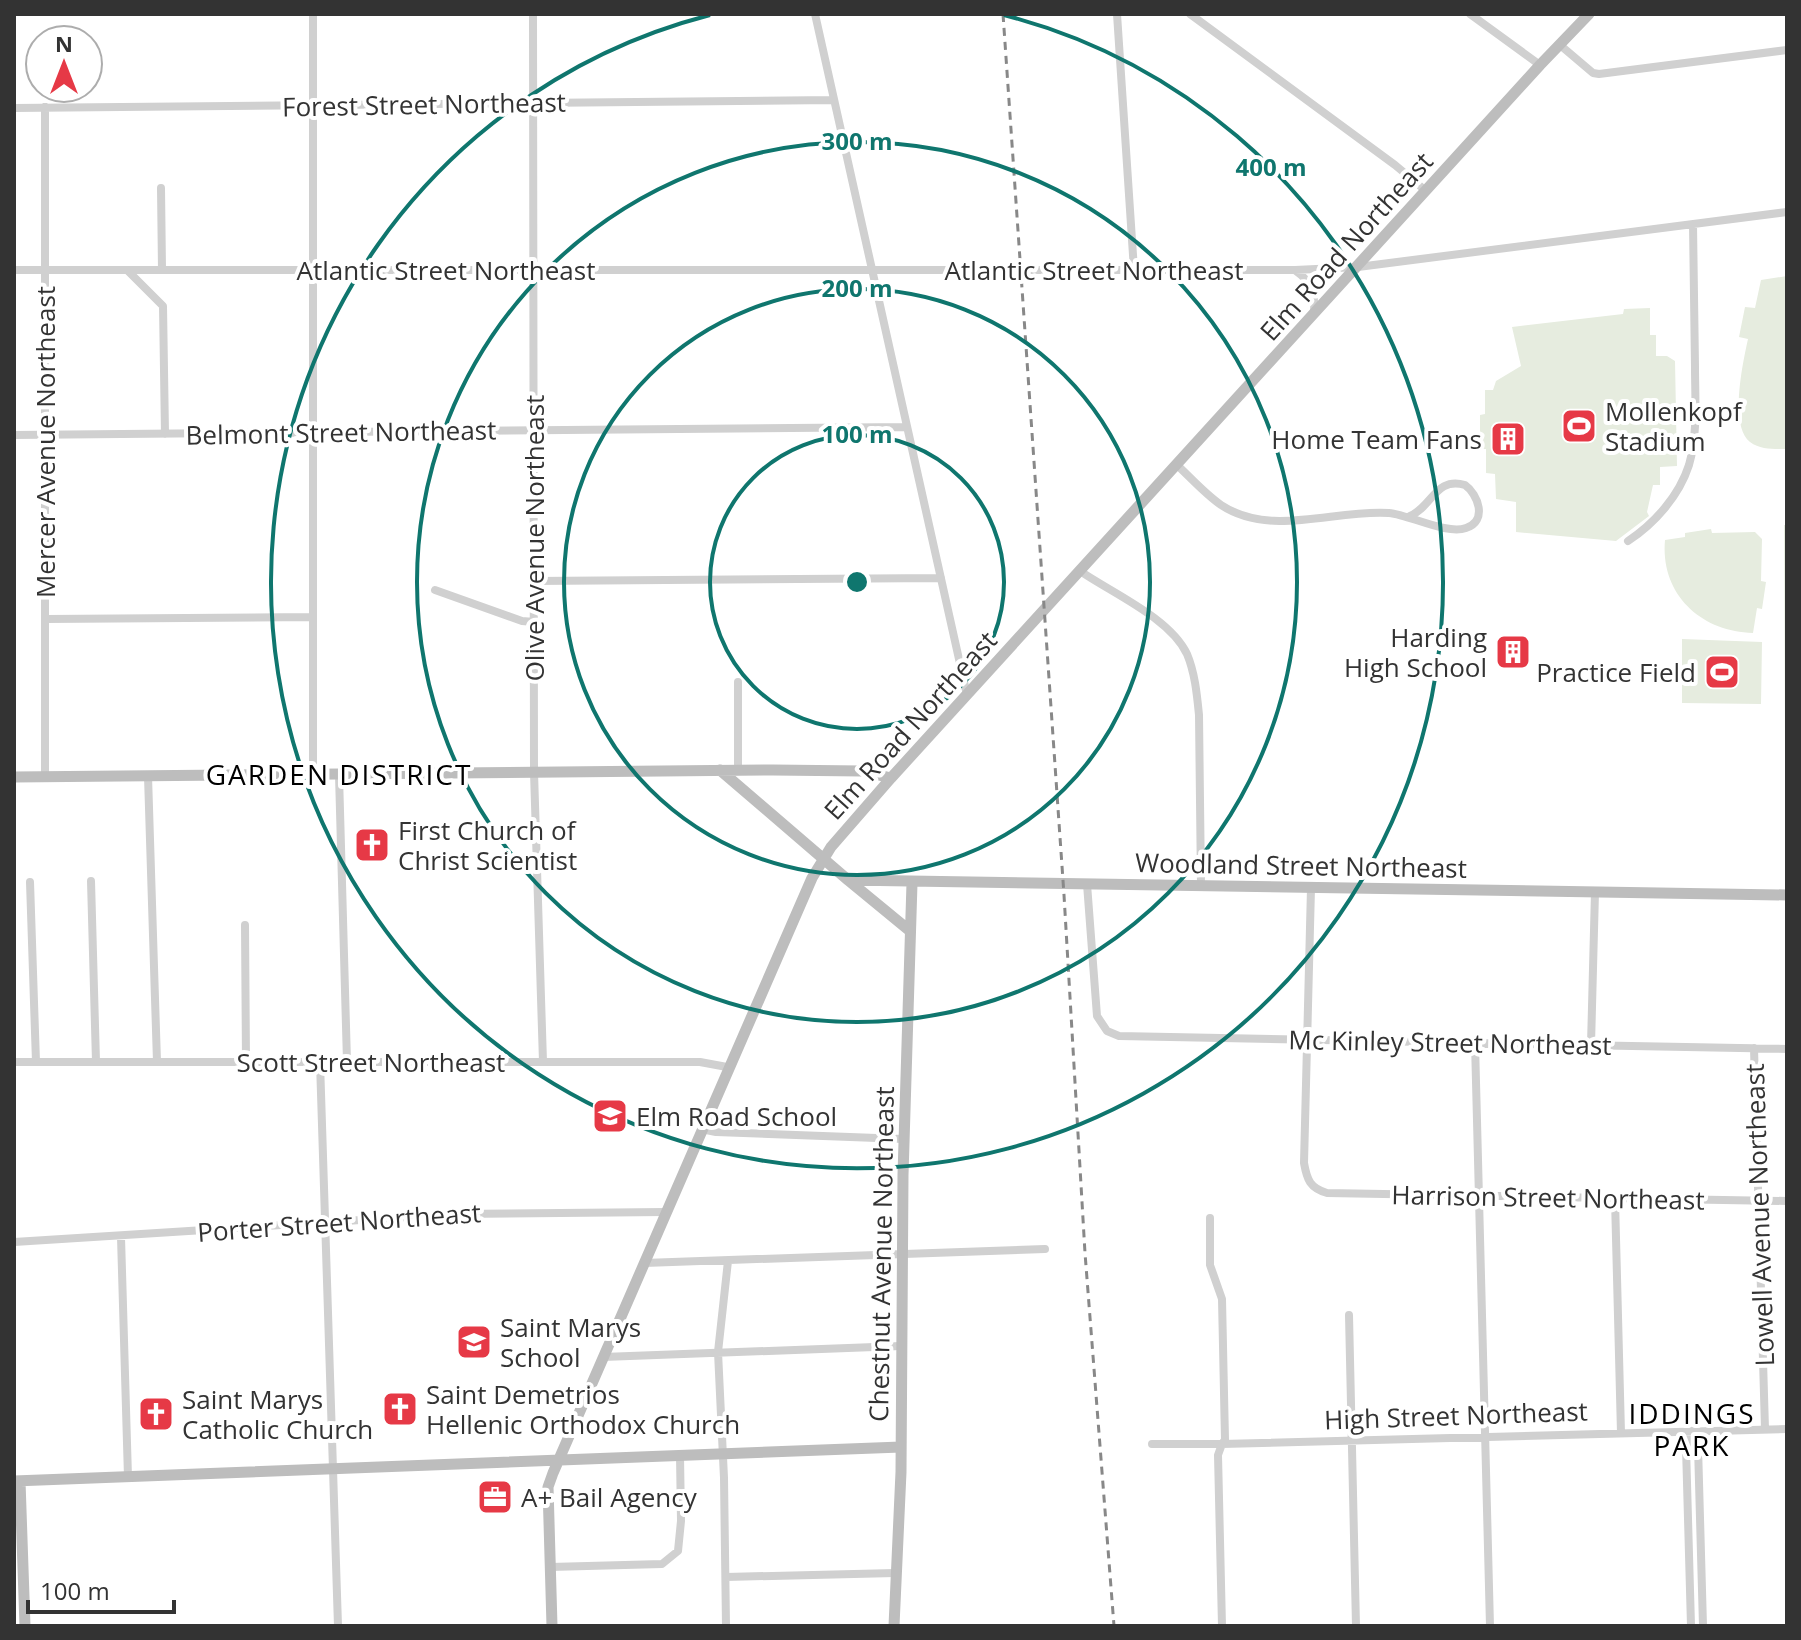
<svg xmlns="http://www.w3.org/2000/svg" width="1801" height="1640" viewBox="0 0 1801 1640" font-family="'Open Sans',sans-serif">
	<style>
		.garden { fill: #e6ecdf }
		.lines { fill: none; stroke-linecap: round; stroke-linejoin: round }
		.street { stroke: #d0d0d0; stroke-width: 8 }
		.secondary { stroke: #bdbdbd; stroke-width: 11 }
		.rail { stroke: #888; stroke-width: 3; stroke-dasharray: 8 6; stroke-linecap: butt }
		.ring { fill: none; stroke: #0f766e; stroke-width: 4 }
		.labels { text-anchor: middle; dominant-baseline: central; stroke-width: 8; stroke-linejoin: round; paint-order: stroke }
		.street-label { font-size: 26px; fill: #333; stroke: #fff }
		.poi-label { font-size: 26px; fill: #333; stroke: #fff; text-anchor: start }
		.neighbourhood-label { font-size: 28px; letter-spacing: 2px; fill: #000; stroke: #fff }
		.centre { fill: #0f766e; stroke: #fff; stroke-width: 4 }
		.ring-label { font-size: 24px; text-anchor: middle; font-weight: bold; fill: #0f766e; stroke: #fff; stroke-width: 8; stroke-linejoin: round; paint-order: stroke }
	</style>
	<rect width="100%" height="100%" fill="#fff"/>
	<path class="garden" d="M1787,276V449C1774,449 1761,450 1750,442C1729,426 1743,362 1748,339L1739,337L1745,307L1755,308L1761,280Z
		M1650,308V335H1656V356H1667L1675,361L1677,466L1660,467V485H1653L1647,512L1649,516L1616,541L1516,532V502L1496,499L1495,474L1486,473V449H1480V415L1485,414V390H1493L1496,381L1521,366L1512,327L1623,314L1624,309Z
		M1784,525H1787L1785,762L1784,529Z
		M1711,529L1712,533L1755,532L1762,539L1761,581L1766,582L1762,609L1757,608L1753,633C1701,632 1660,594 1665,540L1685,537V533Z
		M1682,639L1762,642L1761,704L1682,703Z"/>
	<g class="lines">
		<path class="street" d="M313,14V775
			M533,14L534,772L543,1062
			M815,14L967,695
			M1117,14L1134,270
			M1190,14L1395,165L1426,191
			M1470,14L1540,65
			M1560,45L1593,73L1599,74L1787,50
			M45,107V776
			M14,108L834,100
			M161,188L162,270
			M14,270H1295L1358,267L1787,212
			M128,271L163,306L165,434
			M1296,271C1313,283 1315,293 1314,313
			M14,435L907,427
			M1176,464C1191,478 1205,494 1221,505C1271,538 1335,509 1389,513C1410,515 1447,535 1466,528C1488,521 1478,494 1465,485C1436,476 1432,507 1410,516
			M1628,541C1655,523 1679,496 1689,465C1698,434 1695,399 1695,367C1694,319 1694,272 1693,224
			M1080,571C1112,593 1170,618 1187,654C1195,673 1197,695 1199,715L1201,886
			M534,581L941,578
			M435,590L522,621L534,622
			M46,619L313,617
			M738,682V770
			M339,775L347,1062
			M148,776L157,1062
			M91,881L96,1062
			M30,882L36,1062
			M1087,884L1097,1016L1107,1031L1119,1036L1787,1049
			M1311,888L1304,1163C1307,1180 1310,1188 1327,1193L1787,1201
			M245,925L246,1062
			M1475,1043L1490,1626
			M1591,1045L1595,892
			M1754,1048L1765,1429
			M14,1062H700L727,1067
			M320,1062L338,1626
			M701,1129L716,1132L904,1139
			M1615,1199L1621,1433
			M121,1237L128,1477
			M14,1242L456,1214L665,1212
			M644,1263L1045,1249
			M1349,1315L1356,1626
			M603,1357L901,1346
			M1692,1431L1698,1446L1703,1626
			M1152,1444H1222L1225,1440L1222,1299L1210,1265V1218
			M550,1567L662,1564L678,1551L681,1521L680,1455
			M726,1577L895,1573
			M726,1626L724,1478L718,1352L728,1261
			M1222,1626L1218,1455L1222,1444L1787,1429
			M1691,1626L1686,1447L1692,1431"/>
		<path class="secondary" d="M720,770L848,880L1787,895
			M14,777L773,770L862,771L891,778
			M848,880L910,931
			M14,1481L901,1447
			M20,1481L25,1626
			M552,1626L548,1487L553,1473L812,878L831,847L891,778L1540,65L1589,14
			M894,1626L901,1472L903,1175L912,883"/>
		<path class="rail" d="M1003,14L1064,895L1085,1253L1114,1626"/>
	</g>
	<g class="ring">
		<circle cx="857" cy="582" r="147"/>
		<circle cx="857" cy="582" r="293"/>
		<circle cx="857" cy="582" r="440"/>
		<path d="M1004 15A586 586 0 1 1 710 15"/>
	</g>
	<defs>
		<symbol id="stadium-square" viewBox="-11 -11 22 22"><rect x="-9" y="-9" width="18" height="18" rx="4" fill="#e63946" stroke="#fff"/><path d="M0-5a6.5 5 0 1 0 0 10a6.5 5 0 1 0 0-10ZM-3.5-1.8h7v3.6h-7Z" fill="#fff"/></symbol>
		<symbol id="building-square" viewBox="-11 -11 22 22"><rect x="-9" y="-9" width="18" height="18" rx="4" fill="#e63946" stroke="#fff"/><path d="M-4-6H4V6H1V3H-1V6H-4ZM-2.5-4.3h1.7v1.8h-1.7ZM.8-4.3h1.7v1.8H.8ZM-2.5-1h1.7V.8h-1.7ZM.8-1h1.7V.8H.8Z" fill="#fff"/></symbol>
		<symbol id="church-square" viewBox="-11 -11 22 22"><rect x="-9" y="-9" width="18" height="18" rx="4" fill="#e63946" stroke="#fff"/><path d="M-1.2-6h2.4v3.5h3.3v2.4h-3.3V6h-2.4V-.1h-3.3v-2.4h3.3Z" fill="#fff"/></symbol>
		<symbol id="school-square" viewBox="-11 -11 22 22"><rect x="-9" y="-9" width="18" height="18" rx="4" fill="#e63946" stroke="#fff"/><path d="M0-5L7-2L0 1L-7-2ZM-4 1L0 2.5L4 1V4Q0 6-4 4Z" fill="#fff"/></symbol>
		<symbol id="office-square" viewBox="-11 -11 22 22"><rect x="-9" y="-9" width="18" height="18" rx="4" fill="#e63946" stroke="#fff"/><path d="M-6-3h4V-5.5h4V-3h4V5H-6ZM-1-4.5V-3h2v-1.5ZM-6 0V1H6V0Z" fill="#fff"/></symbol>
	</defs>
	<g fill-rule="evenodd">
		<use href="#stadium-square" x="1559" y="406" width="40" height="40"/>
		<use href="#building-square" x="1488" y="419" width="40" height="40"/>
		<use href="#building-square" x="1493" y="632" width="40" height="40"/>
		<use href="#stadium-square" x="1702" y="652" width="40" height="40"/>
		<use href="#church-square" x="352" y="825" width="40" height="40"/>
		<use href="#school-square" x="590" y="1096" width="40" height="40"/>
		<use href="#school-square" x="454" y="1322" width="40" height="40"/>
		<use href="#church-square" x="380" y="1389" width="40" height="40"/>
		<use href="#church-square" x="136" y="1394" width="40" height="40"/>
		<use href="#office-square" x="475" y="1477" width="40" height="40"/>
	</g>
	<g class="labels">
		<g class="street-label">
			<text transform="translate(424 104) rotate(-1)">Forest Street Northeast</text>
			<text transform="translate(1346 246) rotate(-48)">Elm Road Northeast</text>
			<text x="446" y="270">Atlantic Street Northeast</text>
			<text x="1094" y="270">Atlantic Street Northeast</text>
			<text transform="translate(341 432) rotate(-1)">Belmont Street Northeast</text>
			<text transform="translate(45 442) rotate(-90)">Mercer Avenue Northeast</text>
			<text transform="translate(534 538) rotate(-90)">Olive Avenue Northeast</text>
			<text transform="translate(910 725) rotate(-48)">Elm Road Northeast</text>
			<text transform="translate(1301 865) rotate(1)">Woodland Street Northeast</text>
			<text transform="translate(1450 1042) rotate(1)">Mc Kinley Street Northeast</text>
			<text x="371" y="1062">Scott Street Northeast</text>
			<text transform="translate(1548 1197) rotate(1)">Harrison Street Northeast</text>
			<text transform="translate(1759 1215) rotate(-92)">Lowell Avenue Northeast</text>
			<text transform="translate(339 1222) rotate(-4)">Porter Street Northeast</text>
			<text transform="translate(881 1254) rotate(-89)">Chestnut Avenue Northeast</text>
			<text transform="translate(1456 1415) rotate(-2)">High Street Northeast</text>
		</g>
		<g class="poi-label">
			<text x="1605" y="411">Mollenkopf<tspan x="1605" dy="30">Stadium</tspan></text>
			<text x="1482" y="439" text-anchor="end">Home Team Fans</text>
			<text x="1487" y="637" text-anchor="end">Harding<tspan x="1487" dy="30">High School</tspan></text>
			<text x="1696" y="672" text-anchor="end">Practice Field</text>
			<text x="398" y="830">First Church of<tspan x="398" dy="30">Christ Scientist</tspan></text>
			<text x="636" y="1116">Elm Road School</text>
			<text x="500" y="1327">Saint Marys<tspan x="500" dy="30">School</tspan></text>
			<text x="426" y="1394">Saint Demetrios<tspan x="426" dy="30">Hellenic Orthodox Church</tspan></text>
			<text x="182" y="1399">Saint Marys<tspan x="182" dy="30">Catholic Church</tspan></text>
			<text x="521" y="1497">A+ Bail Agency</text>
		</g>
		<g class="neighbourhood-label">
			<text x="339" y="774">GARDEN DISTRICT</text>
			<text x="1692" y="1413">IDDINGS<tspan x="1692" dy="32">PARK</tspan></text>
		</g>
	</g>
	<circle cx="857" cy="582" r="12" class="centre"/>
	<g class="ring-label">
		<text x="857" y="150">300 m</text>
		<text x="1271" y="176">400 m</text>
		<text x="857" y="297">200 m</text>
		<text x="857" y="443">100 m</text>
	</g>
	<rect width="1801" height="1640" fill="none" stroke="#333333" stroke-width="32"/>
	<g transform="translate(64 64)"><circle r="38" fill="#ffffff" stroke="#adadad" stroke-width="2"/>
	<path d="M0-6L14 30L0 20L-14 30Z" fill="#e63946"/>
	<text y="-12" font-size="22" font-weight="bold" text-anchor="middle" fill="#333333">N</text>
	</g>
	<path d="M28 1600v12h146v-12" fill="none" stroke="#333333" stroke-width="4"/>
	<text x="40" y="1600" font-size="24" fill="#333333" stroke="#ffffff" stroke-width="6" paint-order="stroke">100 m</text>
</svg>
